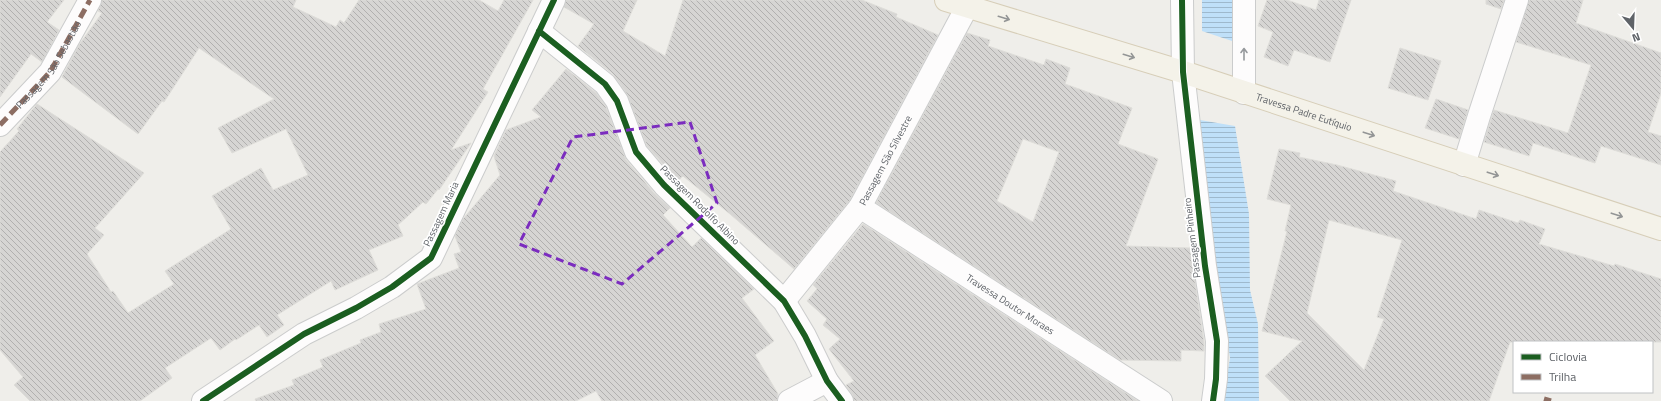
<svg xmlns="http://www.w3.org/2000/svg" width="1661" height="401" viewBox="0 0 1661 401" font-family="'Titillium Web',sans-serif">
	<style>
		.water { fill: url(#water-rules) }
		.building { fill: url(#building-back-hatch); stroke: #deddd9; fill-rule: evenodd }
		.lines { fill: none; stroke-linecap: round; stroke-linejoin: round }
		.minor-casing { stroke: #cbcccc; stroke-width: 24 }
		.major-casing { stroke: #d7ceb8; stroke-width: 24 }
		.minor { stroke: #fdfcfc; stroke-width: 22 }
		.major { stroke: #f4f2e9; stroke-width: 22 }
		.quiet { stroke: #8d6e63; stroke-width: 5; stroke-dasharray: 10 5; stroke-linecap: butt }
		.cycleway-casing { stroke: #fff; stroke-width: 8 }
		.cycleway { stroke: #1b5e20; stroke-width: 6 }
		.oneway { stroke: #939595 }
		.oneway2 { stroke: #96999c }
		.marked { fill: none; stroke: #7b2cbf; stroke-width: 3; stroke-dasharray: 8 5; stroke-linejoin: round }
		.labels { text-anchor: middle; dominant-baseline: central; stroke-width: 3.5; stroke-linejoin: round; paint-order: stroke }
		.street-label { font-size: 10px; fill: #5f6368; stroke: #fff }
	</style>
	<defs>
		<pattern id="water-rules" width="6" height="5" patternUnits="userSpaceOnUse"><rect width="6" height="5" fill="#bfe0f9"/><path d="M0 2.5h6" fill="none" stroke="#9eb9cd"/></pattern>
		<pattern id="building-back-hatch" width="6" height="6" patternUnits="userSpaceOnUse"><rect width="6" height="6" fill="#d6d5d3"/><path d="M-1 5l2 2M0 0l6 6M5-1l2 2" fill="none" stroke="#b1b0af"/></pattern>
	</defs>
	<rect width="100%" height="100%" fill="#efeeea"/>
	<path class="water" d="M1202,0H1235V42L1202,31Z
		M1200,120L1235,126L1249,214L1250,290L1258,324L1259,401H1223L1230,358L1222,298L1214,261Z"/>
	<path class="building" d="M0,0H64L47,22L59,30L42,62L31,54L0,97Z
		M102,0H296L293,7L336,27L340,20L344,23L359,0H479L498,11L504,0H533L483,89L488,92L451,150L471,143L439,190L438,189L426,204L423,202L398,225L403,236L369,250L378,270L335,290L331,281L277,315L284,325L267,337L259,325L236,340L235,339L220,350L211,338L165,368L172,378L140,401H30L14,385L23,377L0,350V152L19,131L17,129L37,104L144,173L95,228L104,235L87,254L111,292L113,291L128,313L174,284L165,271L231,229L212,196L261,168L273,190L308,175L286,129L232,153L218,128L274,99L199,48L164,102L162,101L138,134L62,77L79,45L102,13L98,11Z
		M566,0H637L623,31L665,56L683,0H862L897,14L896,17L938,35L850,200L794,269L730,214L683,176L678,181L647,146L627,94L613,74L578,46L594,24L564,7Z
		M1267,0H1287L1316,10L1319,0H1351L1330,62L1294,50L1288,66L1264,57L1273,32L1258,26Z
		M1486,0H1504L1501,9L1486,4Z
		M1529,0H1583L1576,23L1661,53V93L1648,132L1661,136V165L1601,146L1595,163L1533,143L1529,156L1484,142L1494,110L1568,133L1591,65L1516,42Z
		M967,33L990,40L988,46L1044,65L1046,59L1070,68L1065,84L1132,108L1118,144L1158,159L1126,246L1190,248L1204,342V351L1181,350V361L1120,360L876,203ZM1023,139L1059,152L1033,222L997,201Z
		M1400,48L1441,61L1428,100L1388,88Z
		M566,69L596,93L606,107L626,160L654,193L670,208L663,215L692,247L701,238L754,289L742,298L774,341L755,355L778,394L777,401H602L596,391L576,401H256L255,399L294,385L292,380L323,367L320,360L361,343L360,340L381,332L379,324L426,309L417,284L459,268L454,254L461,252L455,236L463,219L500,175L494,156L506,130L541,117L532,110Z
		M1436,99L1468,110L1459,139L1425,128Z
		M1279,149L1300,153L1299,157L1337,165L1396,181L1393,191L1476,219L1479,210L1518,223L1520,220L1545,229L1539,244L1614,266L1615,264L1661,279V342H1510L1489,401H1290L1265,376L1302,341L1262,331L1287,231H1285L1291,205L1267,199ZM1329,220L1402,240L1377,317L1384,319L1364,370L1307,313Z
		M863,224L1138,401H854L852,394L846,385L854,381L829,349L840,339L823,325L827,319L807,301L817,289L813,285Z"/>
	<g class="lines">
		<defs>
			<g id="minor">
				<path d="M1182,0L1183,72L1205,266L1217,341L1216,379L1213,401"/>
				<path d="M1244,0V93"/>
				<path d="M539,31L605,84L617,101L636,152L664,185L784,301L805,336L827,381L842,401"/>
				<path id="s1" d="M0,125L50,72L90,0"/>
				<path d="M1464,165L1479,116L1517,0"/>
				<path id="s2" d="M860,207L1161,401"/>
				<path id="s3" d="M784,301L860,207L967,7"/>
				<path d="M203,401L304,334L356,308L392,287L431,258L554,0"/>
				<path d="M789,401L827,381"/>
			</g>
			<g id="major">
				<path id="s4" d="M946,0L1183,72L1661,229"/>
			</g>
		</defs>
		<use href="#minor" class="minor-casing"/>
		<use href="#major" class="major-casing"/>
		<use href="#minor" class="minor"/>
		<use href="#major" class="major"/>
		<path class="quiet" d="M0,125L50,72L90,0
			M1544,399L1551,401"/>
		<defs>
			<path id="cycleway" d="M1182,0L1183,72L1205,266L1217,341L1216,379L1213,401
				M539,31L605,84L617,101L636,152L664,185L784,301L805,336L827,381L842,401
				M203,401L304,334L356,308L392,287L431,258L554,0"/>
		</defs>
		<use href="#cycleway" class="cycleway-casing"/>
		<use href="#cycleway" class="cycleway"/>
	</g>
	<defs><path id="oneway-shaft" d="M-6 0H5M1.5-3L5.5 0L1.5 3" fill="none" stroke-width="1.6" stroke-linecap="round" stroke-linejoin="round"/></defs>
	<g class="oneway">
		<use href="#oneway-shaft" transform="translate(1004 18) rotate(17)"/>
		<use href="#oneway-shaft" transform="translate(1129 56) rotate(17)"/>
		<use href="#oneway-shaft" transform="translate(1369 134) rotate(18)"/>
		<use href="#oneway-shaft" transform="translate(1493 174) rotate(18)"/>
		<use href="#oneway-shaft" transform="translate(1617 215) rotate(18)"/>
	</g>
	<use class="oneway2" href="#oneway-shaft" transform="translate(1244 54) rotate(-90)"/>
	<path class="marked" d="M690,122L717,203L622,284L519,244L573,137Z"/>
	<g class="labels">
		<g class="street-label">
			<text stroke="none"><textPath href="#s1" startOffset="78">Passagem São Sebastião</textPath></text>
			<text stroke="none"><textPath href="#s4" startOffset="375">Travessa Padre Eutíquio</textPath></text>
			<text stroke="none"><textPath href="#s3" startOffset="174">Passagem São Silvestre</textPath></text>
			<text transform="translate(700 205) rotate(45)">Passagem Rodolfo Albino</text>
			<text transform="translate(441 214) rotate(-65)">Passagem Maria</text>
			<text transform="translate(1192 238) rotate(-97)">Passagem Pinheiro</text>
			<text stroke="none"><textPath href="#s2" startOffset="179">Travessa Doutor Moraes</textPath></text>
		</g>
	</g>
	<rect x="1513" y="341" width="140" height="52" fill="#ffffff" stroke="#bfc1c3"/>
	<rect x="1521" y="354" width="20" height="6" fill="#1b5e20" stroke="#bfc1c3"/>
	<text x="1549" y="361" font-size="12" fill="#5f6368">Ciclovia</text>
	<rect x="1521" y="374" width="20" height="6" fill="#8d6e63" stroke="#bfc1c3"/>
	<text x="1549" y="381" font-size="12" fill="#5f6368">Trilha</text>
	<g transform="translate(1633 28) rotate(161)" stroke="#ffffff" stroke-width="3" paint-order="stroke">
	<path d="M0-3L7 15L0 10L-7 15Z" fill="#5f6368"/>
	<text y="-6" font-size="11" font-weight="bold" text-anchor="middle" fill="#5f6368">N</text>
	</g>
</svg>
